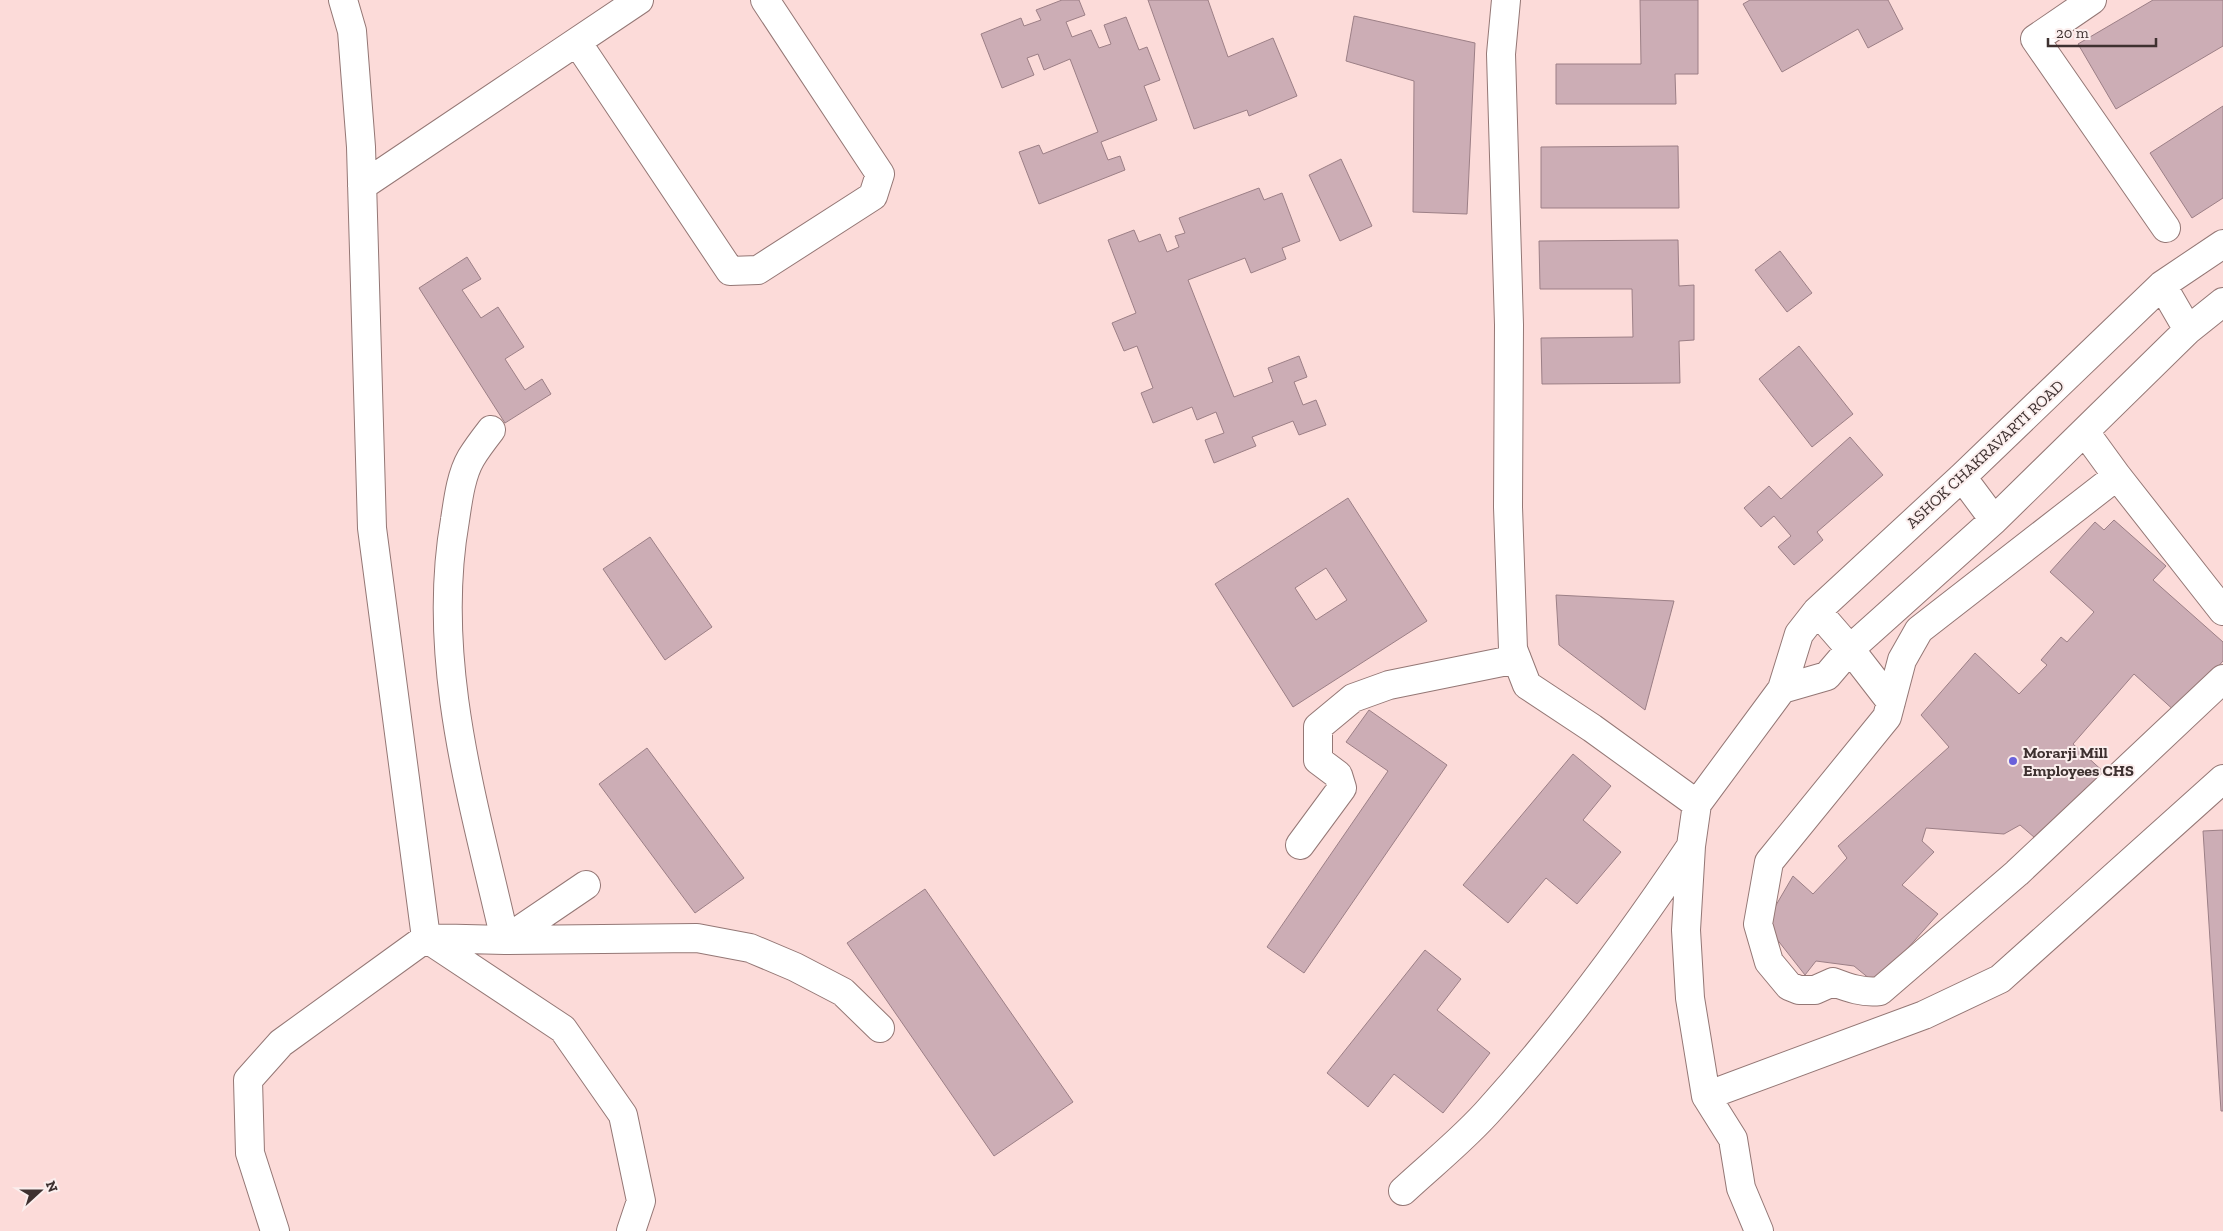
<svg xmlns="http://www.w3.org/2000/svg" width="2223" height="1231" viewBox="0 0 2223 1231" font-family="'Zilla Slab',serif">
	<style>
		.building { fill: #ccadb5; stroke: #9c7f86; fill-rule: evenodd }
		.lines { fill: none; stroke-linecap: round; stroke-linejoin: round }
		.minor-casing { stroke: #947775; stroke-width: 30 }
		.minor { stroke: #fff; stroke-width: 28 }
		.poi-dot { fill: #6a61db; stroke: #fbeeed; stroke-width: 2 }
		.labels { text-anchor: middle; dominant-baseline: central; stroke-width: 4; stroke-linejoin: round; paint-order: stroke }
		.street-label { font-size: 16px; fill: #3e3130; stroke: #fbeeed }
		.poi-label { font-size: 16px; font-weight: bold; fill: #3e3130; stroke: #fbeeed; text-anchor: start }
	</style>
	<rect width="100%" height="100%" fill="#fcdbd9"/>
	<path class="building" d="M1062,0H1079L1085,15L1066,22L1072,37L1091,30L1099,48L1111,44L1104,25L1126,17L1139,50L1147,47L1160,80L1144,86L1157,120L1101,142L1108,160L1120,156L1125,170L1039,204L1019,152L1039,145L1043,154L1098,132L1070,59L1044,70L1038,54L1027,58L1034,75L1002,88L981,34L1021,18L1024,26L1041,20L1036,10Z
		M1148,0H1208L1228,57L1273,38L1297,96L1249,116L1247,110L1194,129Z
		M1640,0H1698V74H1675L1676,104H1556V64H1641Z
		M1750,0H1888L1903,29L1868,48L1858,29L1782,72L1743,4Z
		M2153,0H2223V46L2116,109L2078,44Z
		M1354,16L1475,43L1467,214L1413,212L1414,81L1346,61Z
		M2223,106V198L2192,218L2150,153Z
		M1678,146L1679,208H1541V147Z
		M1341,159L1372,226L1340,241L1309,175Z
		M1259,188L1264,200L1282,193L1300,241L1282,248L1286,259L1251,273L1245,258L1188,280L1234,397L1273,382L1268,368L1299,356L1307,377L1294,382L1303,405L1316,400L1326,425L1299,435L1293,421L1252,437L1256,446L1214,463L1205,440L1224,433L1216,412L1197,420L1192,407L1153,423L1141,393L1153,388L1137,346L1124,351L1112,323L1136,313L1108,240L1134,230L1139,242L1160,234L1167,252L1179,247L1175,236L1185,233L1179,218Z
		M1678,240L1679,286L1694,285V340L1679,341L1680,383L1542,384L1541,338L1633,337L1632,289H1540L1539,241Z
		M1780,251L1812,293L1787,312L1755,270Z
		M467,257L481,279L462,290L481,318L498,307L524,347L505,359L525,390L542,379L551,394L505,423L419,288Z
		M1799,346L1853,414L1812,447L1759,379Z
		M1850,437L1883,475L1817,532L1823,540L1794,565L1778,547L1791,536L1774,516L1761,527L1744,508L1769,486L1781,499Z
		M1348,498L1427,621L1293,707L1215,584ZM1326,568L1347,600L1316,620L1295,588Z
		M2114,520L2166,566L2153,580L2223,642V661L2177,713L2134,674L2073,744L2106,774L2042,844L2020,825L2004,834L1926,828L1922,841L1934,852L1902,885L1938,914L1876,984L1854,966L1816,961L1805,975L1765,924L1793,876L1813,894L1847,858L1838,846L1949,747L1921,715L1975,653L2019,694L2047,665L2041,660L2061,637L2067,642L2094,612L2050,572L2095,522L2104,530Z
		M650,537L712,627L665,660L603,569Z
		M1556,595L1674,601L1645,710L1559,645Z
		M1369,710L1447,765L1304,973L1267,947L1388,771L1346,742Z
		M647,748L744,878L695,913L599,784Z
		M1573,754L1611,786L1583,820L1621,852L1577,904L1546,878L1508,923L1463,885Z
		M2223,830V1111H2221L2203,831Z
		M925,889L1073,1102L994,1156L847,943Z
		M1425,950L1461,979L1437,1010L1490,1053L1443,1113L1394,1074L1368,1107L1327,1073Z"/>
	<g class="lines">
		<defs>
			<path id="minor" d="M343,0L352,31L361,147L372,528L426,938L563,1029L623,1115L641,1201L631,1231
				M1506,0L1501,54L1509,325L1508,507L1513,649L1527,685L1592,728L1697,804
				M2092,0L2035,39L2166,228
				M577,42L730,271L758,270L873,196L880,174L765,0
				M362,186L639,0
				M2162,285L2188,330
				M491,430C484,439 477,448 471,458C461,475 458,500 455,520C430,662 474,803 505,940L586,885
				M2085,432L2117,476L2223,611
				M2117,476L1919,630L1902,660L1887,717L1769,862L1758,924L1769,962L1789,986L1799,990H1815L1833,982C1849,988 1863,993 1880,991L2017,873L2223,679
				M1962,477L1994,520
				M1817,611L1850,649L1891,702
				M1782,689L1827,676L1850,649L1994,520L2188,330L2223,302
				M1300,845L1342,788L1338,775L1318,760V727L1353,698L1389,685L1517,659
				M1706,1096L1924,1015L2000,979L2223,779
				M1403,1191C1432,1164 1465,1138 1491,1108C1564,1027 1630,937 1691,846
				M275,1231L250,1153L248,1080L281,1043L426,938L505,940L697,938L750,948L795,967L843,992L880,1028
				M1759,1231L1741,1188L1733,1139L1706,1096L1690,998L1686,930L1691,846L1697,804L1782,689L1799,634L1817,611L1962,477L2162,285L2223,244"/>
		</defs>
		<use href="#minor" class="minor-casing"/>
		<use href="#minor" class="minor"/>
	</g>
	<circle class="poi-dot" cx="2013" cy="761" r="5"/>
	<g class="labels">
		<g class="street-label">
			<text transform="translate(1985 454) rotate(-43)">ASHOK CHAKRAVARTI ROAD</text>
		</g>
		<g class="poi-label">
			<text x="2023" y="752">Morarji Mill<tspan x="2023" dy="18">Employees CHS</tspan></text>
		</g>
	</g>
	<g transform="translate(40 1191) rotate(69)" stroke="#fbeeed" stroke-width="4" paint-order="stroke">
	<path d="M0-4L9 19L0 12L-9 19Z" fill="#3e3130"/>
	<text y="-8" font-size="14" font-weight="bold" text-anchor="middle" fill="#3e3130">N</text>
	</g>
	<path d="M2048 38v8h108v-8" fill="none" stroke="#3e3130" stroke-width="2.5"/>
	<text x="2056" y="38" font-size="15" fill="#3e3130" stroke="#fbeeed" stroke-width="4" paint-order="stroke">20 m</text>
</svg>
